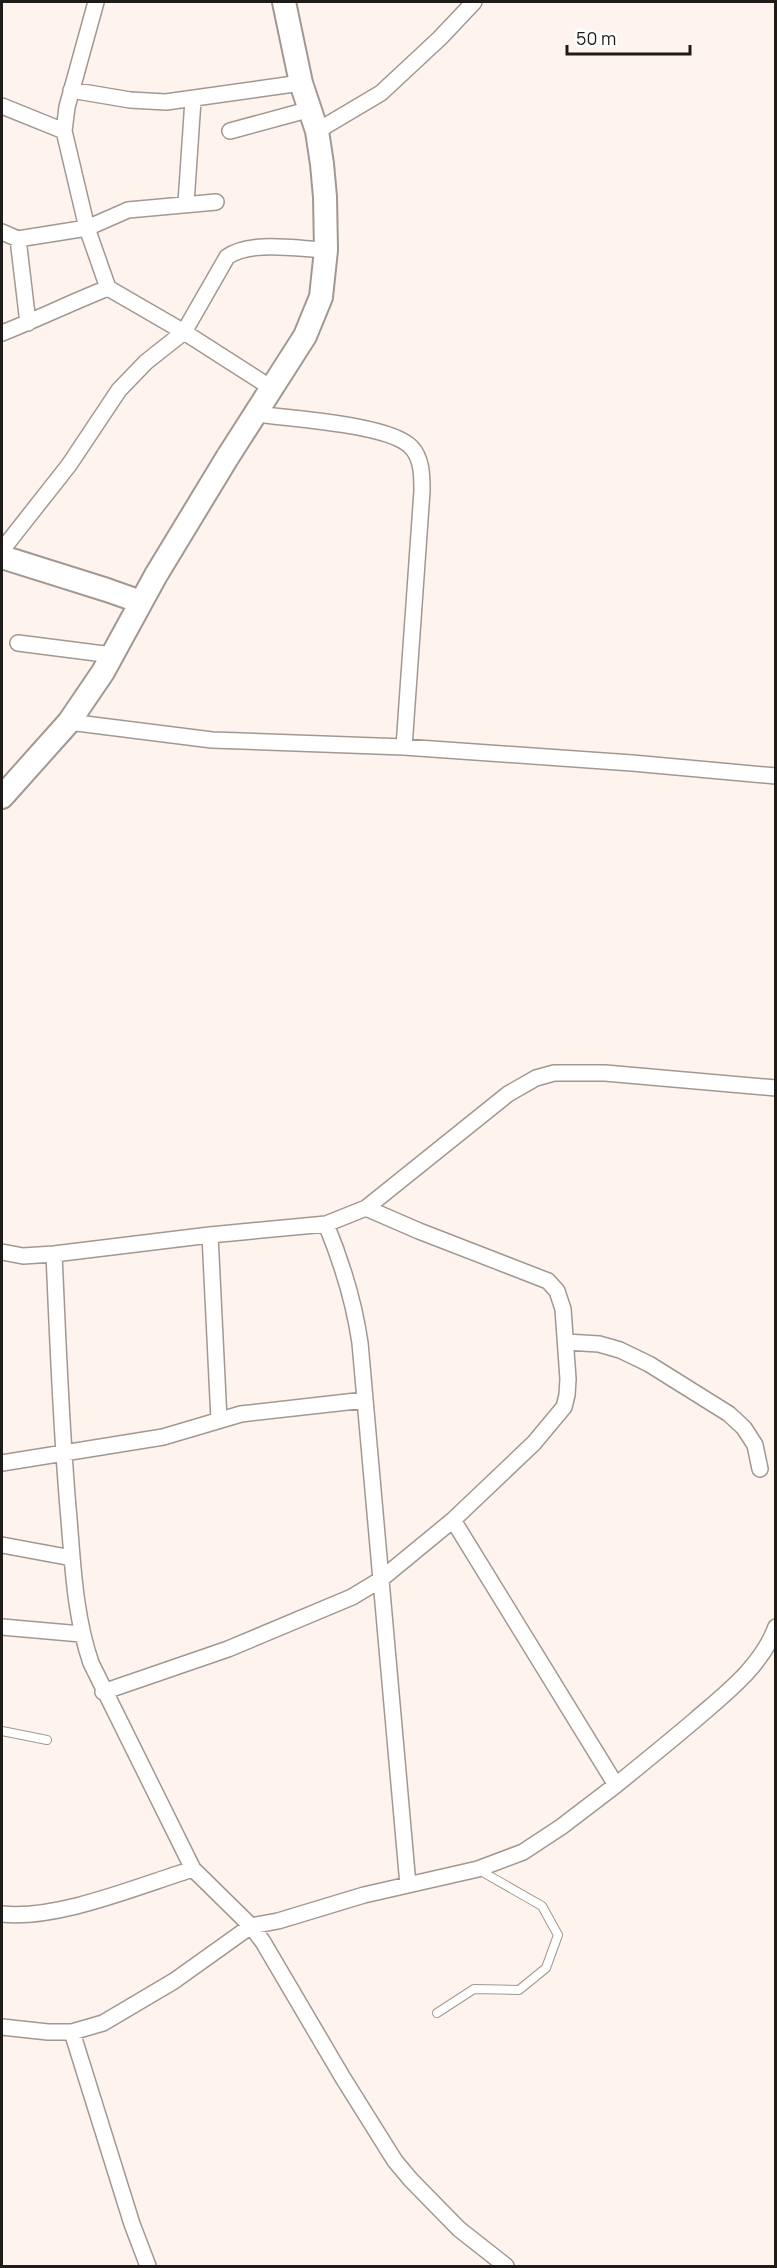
<svg xmlns="http://www.w3.org/2000/svg" width="777" height="2268" viewBox="0 0 777 2268" font-family="Manrope,sans-serif">
	<style>
		.lines { fill: none; stroke-linecap: round; stroke-linejoin: round }
		.lane-casing { stroke: #a19891; stroke-width: 10 }
		.street-casing { stroke: #a19891; stroke-width: 18 }
		.secondary-casing { stroke: #a19891; stroke-width: 26 }
		.lane { stroke: #fff; stroke-width: 8 }
		.street { stroke: #fff; stroke-width: 15 }
		.secondary { stroke: #fff; stroke-width: 22 }
	</style>
	<rect width="100%" height="100%" fill="#fff4ed"/>
	<g class="lines">
		<defs>
			<path id="lane" d="M2,1731L47,1740
				M437,2013L474,1989L519,1990L546,1968L558,1935L542,1906L479,1870"/>
			<path id="street" d="M96,2L67,107L64,131L87,228L108,288
				M71,90L130,100L166,102L301,83
				M2,106L64,131
				M230,131L311,109
				M317,131L381,93L440,38L474,2
				M186,203L193,100
				M2,232L18,239L28,323
				M18,239L87,228L128,210L216,202
				M2,333C38,319 72,302 108,288L184,332L273,389
				M257,414C291,419 389,424 411,447C422,458 422,476 422,491L404,747
				M2,550L69,465L119,390L146,362L184,332L227,257C250,240 298,249 326,250
				M18,643L112,655
				M69,722L212,740L404,747L632,763L776,776
				M326,1224C342,1263 354,1301 360,1343L408,1885
				M210,1235L219,1420
				M2,1252L23,1256L54,1254L210,1235L326,1224L366,1208L508,1094L536,1078L554,1073H605L776,1088
				M54,1254C58,1342 61,1431 69,1519C73,1568 75,1616 91,1663L193,1869L251,1926L263,1942L343,2078L395,2161L411,2180L459,2229L506,2266
				M566,1342L599,1344L620,1350L649,1364L729,1414L744,1428L755,1445L760,1469
				M2,1463L163,1437L241,1414L365,1400
				M2,1545L72,1558
				M2,1627L81,1634
				M103,1692L228,1649L352,1597L380,1580L453,1520L534,1443L564,1407L567,1395L568,1379L563,1309L557,1291L548,1281L419,1231L366,1208
				M616,1785C642,1764 669,1742 695,1720C726,1693 761,1667 776,1627
				M2,1914C58,1920 138,1886 193,1869
				M2,2027L48,2032H72L103,2023L174,1981L251,1926L278,1921L364,1895L478,1869L523,1852L561,1827L616,1785L453,1520
				M72,2032L132,2224L148,2266"/>
			<path id="secondary" d="M2,557L107,590L141,602
				M2,797L69,722L103,672L156,575L227,458L305,336L321,297L326,250L325,197L322,164L317,131L301,83L284,2"/>
		</defs>
		<use href="#lane" class="lane-casing"/>
		<use href="#street" class="street-casing"/>
		<use href="#secondary" class="secondary-casing"/>
		<use href="#lane" class="lane"/>
		<use href="#street" class="street"/>
		<use href="#secondary" class="secondary"/>
	</g>
	<rect width="777" height="2268" fill="none" stroke="#1e1b18" stroke-width="6"/>
	<path d="M567 45v9h123v-9" fill="none" stroke="#1e1b18" stroke-width="3"/>
	<text x="576" y="45" font-size="18" fill="#1e1b18" stroke="#ffffff" stroke-width="4.5" paint-order="stroke">50 m</text>
</svg>
